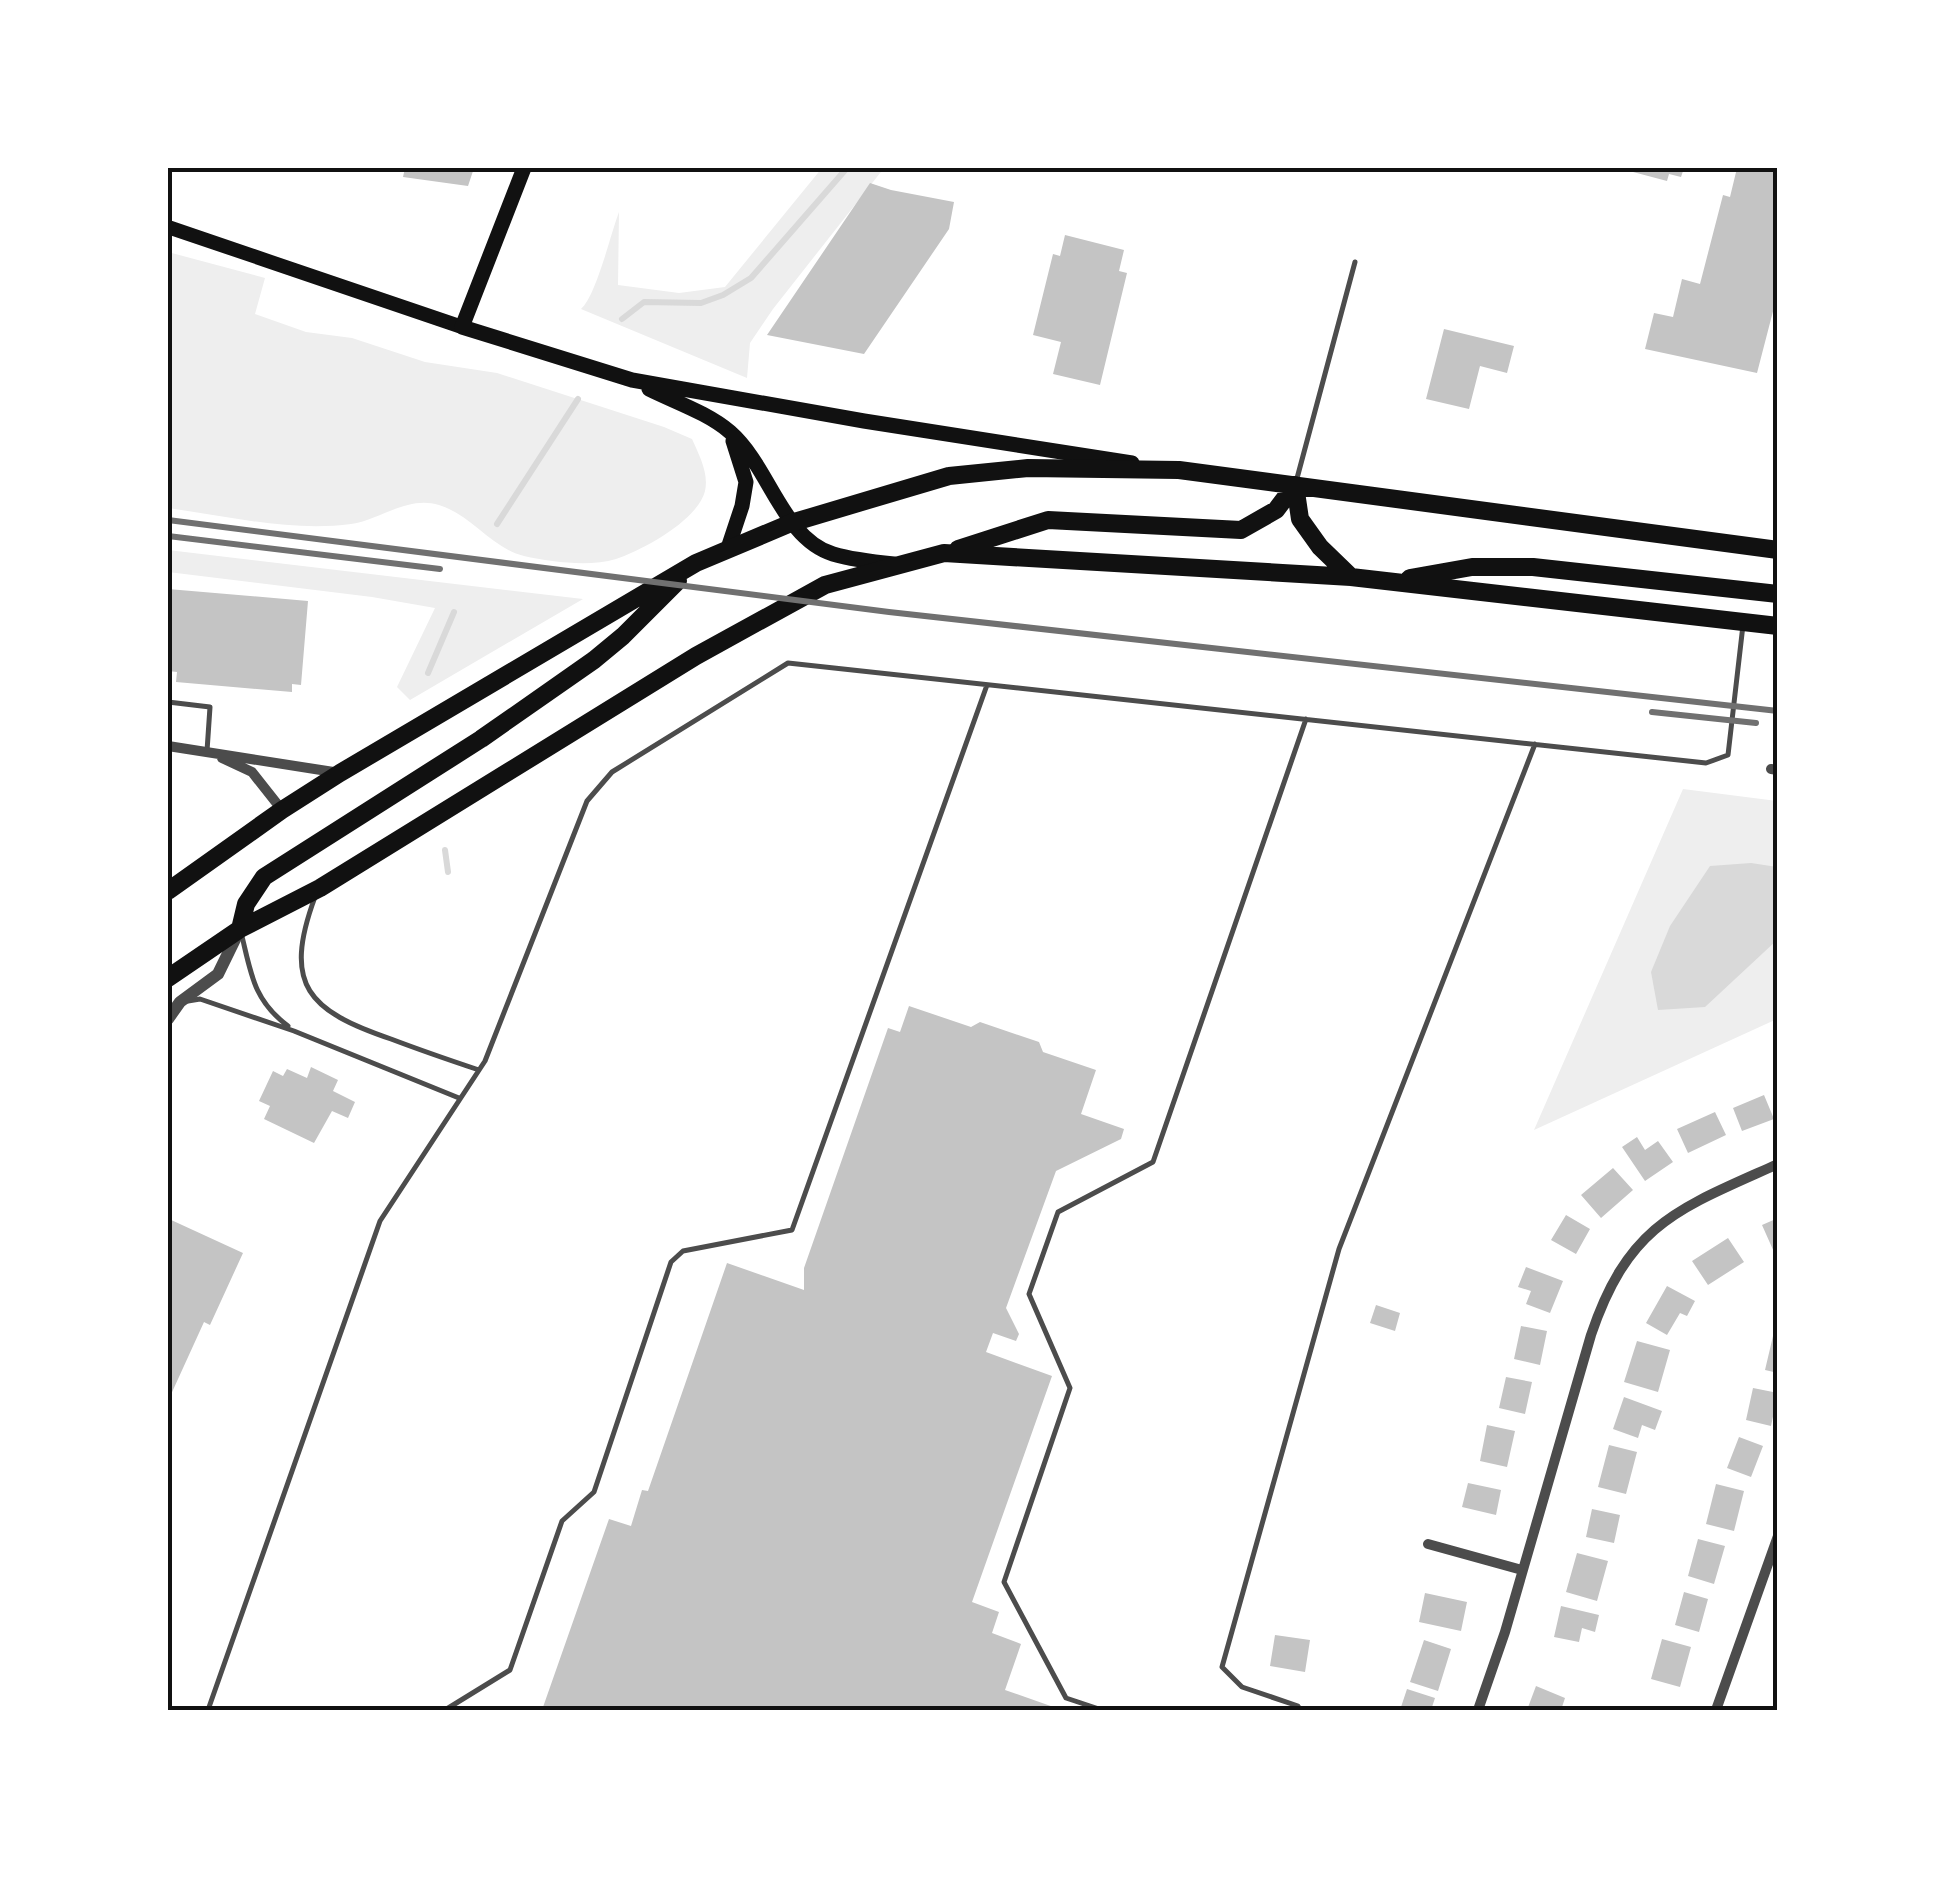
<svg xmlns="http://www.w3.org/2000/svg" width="1945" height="1878" viewBox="0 0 1945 1878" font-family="'Fira Sans',sans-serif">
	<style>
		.green { fill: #eee }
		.water { fill: #d9d9d9 }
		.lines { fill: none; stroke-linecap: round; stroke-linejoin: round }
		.stream { stroke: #d9d9d9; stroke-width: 6 }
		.building { fill: #c4c4c4 }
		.service { stroke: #4c4c4c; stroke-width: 5 }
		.minor { stroke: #4c4c4c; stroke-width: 10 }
		.tertiary { stroke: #4c4c4c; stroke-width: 12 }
		.secondary { stroke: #111; stroke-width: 14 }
		.primary { stroke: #111; stroke-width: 15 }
		.trunk { stroke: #111; stroke-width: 18 }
		.rail { stroke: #707070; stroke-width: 6 }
		.neatline { fill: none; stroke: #111; stroke-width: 4 }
	</style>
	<rect width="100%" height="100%" fill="#fff"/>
	<path class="green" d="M822,168H884L773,309L750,343L747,378L581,309C596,296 610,236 619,212L618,285L679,293L725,287Z
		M168,252L265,278L255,314L306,332L352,338L425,362L497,373L664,427L692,439C699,455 709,473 705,491C698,520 643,550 616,559C589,567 552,562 524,556C493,549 470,514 439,505C408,495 380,520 351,524C291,532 226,516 168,508Z
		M168,550L583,599L410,700L397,687L435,608L372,597L168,572Z
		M1683,789L1777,801V1019L1534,1130Z"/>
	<path class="water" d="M1751,863L1777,867V940L1705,1007L1658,1010L1651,972L1670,926L1710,866Z"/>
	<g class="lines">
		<path class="stream" d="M622,319L644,302L701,303L723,295L751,278L847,168
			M497,524L578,399
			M428,673L454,612
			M445,850L448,872"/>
	</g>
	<path class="building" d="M405,168H474L468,186L403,177Z
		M1618,168H1684L1681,177L1669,174L1667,181Z
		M1737,168H1778V292L1757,373L1645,349L1654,313L1673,317L1682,279L1700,284L1723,195L1730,197Z
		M870,183L891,190L954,202L949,229L864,354L767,335Z
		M1065,235L1124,250L1119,271L1127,273L1100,385L1053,374L1061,342L1033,335L1053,254L1060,256Z
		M1444,329L1514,346L1507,373L1480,366L1469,409L1426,399Z
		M168,589L308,601L301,685L292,684V692L176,682L177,672L168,671Z
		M909,1006L971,1027L980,1022L1039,1042L1043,1052L1096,1070L1081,1114L1124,1129L1121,1139L1056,1171L1006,1308L1019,1334L1016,1341L993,1333L986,1352L1052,1376L972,1602L999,1612L992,1633L1021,1644L1005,1690L1062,1710H542L609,1519L631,1526L642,1490L648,1491L727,1263L804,1290V1268L888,1028L900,1032Z
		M311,1067L338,1080L333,1091L355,1102L348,1118L332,1111L314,1143L264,1119L270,1106L259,1101L273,1071L283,1076L287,1069L307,1078Z
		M1764,1095L1774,1119L1742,1131L1733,1108Z
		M1715,1112L1726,1135L1688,1153L1677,1129Z
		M1637,1137L1645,1150L1658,1141L1673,1162L1645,1181L1622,1147Z
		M1613,1168L1633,1190L1601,1218L1581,1195Z
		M1566,1215L1590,1229L1576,1254L1551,1240Z
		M1778,1218V1250L1774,1252L1762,1225Z
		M169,1219L243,1253L210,1325L204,1322L168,1401Z
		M1728,1238L1744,1262L1708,1285L1692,1261Z
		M1526,1267L1563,1281L1550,1313L1526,1304L1531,1291L1518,1287Z
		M1667,1286L1695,1301L1687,1316L1680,1313L1667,1335L1646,1323Z
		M1376,1305L1400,1313L1395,1331L1370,1323Z
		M1521,1326L1547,1331L1540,1365L1514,1359Z
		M1773,1336L1778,1337V1373L1765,1370Z
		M1637,1341L1670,1350L1658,1392L1624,1382Z
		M1506,1377L1532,1382L1525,1414L1499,1408Z
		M1753,1388L1778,1393L1771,1426L1746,1420Z
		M1624,1397L1662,1411L1655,1430L1642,1425L1638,1438L1613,1429Z
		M1487,1425L1515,1431L1507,1467L1480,1461Z
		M1739,1437L1763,1446L1751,1477L1727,1468Z
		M1609,1445L1637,1452L1626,1494L1598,1487Z
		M1468,1483L1501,1490L1496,1515L1462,1507Z
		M1716,1484L1744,1491L1734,1531L1706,1524Z
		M1592,1509L1620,1515L1614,1543L1586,1537Z
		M1698,1539L1725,1546L1714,1584L1688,1576Z
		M1577,1553L1608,1561L1597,1601L1566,1592Z
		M1684,1592L1708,1599L1699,1632L1675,1625Z
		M1425,1593L1467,1602L1461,1631L1419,1622Z
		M1561,1606L1599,1615L1595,1632L1582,1628L1579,1642L1554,1637Z
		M1275,1635L1310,1640L1305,1672L1270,1666Z
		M1662,1639L1691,1647L1680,1687L1651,1679Z
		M1424,1640L1451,1649L1438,1691L1410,1682Z
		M1536,1686L1565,1698L1561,1710H1527Z
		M1407,1689L1435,1698L1431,1710H1400Z"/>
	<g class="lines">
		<path class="service" d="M1296,482L1355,262
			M168,702L210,707L207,751
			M315,897C282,986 309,1011 391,1039C420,1050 449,1060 479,1070
			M241,932C251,973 253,1000 288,1026
			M188,1001L200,999L294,1031L459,1098
			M208,1710L380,1221L485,1061L587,801L612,772L788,663L1706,763L1728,755L1743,625
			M445,1710L510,1670L562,1521L594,1492L671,1262L683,1251L792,1230L987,685
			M1102,1710L1066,1698L1004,1582L1070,1388L1029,1294L1058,1212L1153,1162L1306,719
			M1300,1710L1298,1706L1242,1687L1222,1667L1339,1249L1535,744"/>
		<path class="minor" d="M168,746L340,773
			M222,758L252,772L282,810
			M1771,769L1778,770
			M1428,1544L1522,1570
			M1478,1710L1505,1632L1591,1335C1629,1223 1678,1209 1778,1164
			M1716,1710L1778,1536"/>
		<path class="tertiary" d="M168,1019L180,1002L218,974L240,929"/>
		<path class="secondary" d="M168,227L462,327"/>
		<path class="primary" d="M524,168L462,327L632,380L864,421L1132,463
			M649,389C675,402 708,413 730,432C770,467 782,538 833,554C853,560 873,562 894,564
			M728,548L742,506L746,482L733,441"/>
		<path class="trunk" d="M1295,485L1300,519L1320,547L1351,577
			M958,549L1048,520L1241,530L1276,510L1295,485
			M1410,578L1472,567H1533L1778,594
			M168,891L282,810L340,773L696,563L791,523L949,476L1028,468L1179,470L1778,550
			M240,929L246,904L264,877L481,739L594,660L623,636L678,581
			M168,978L240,929L320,888L696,656L825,585L944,553L1351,577L1778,626"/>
		<path class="rail" d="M168,520L889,612L1778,711
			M168,536L440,569
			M1652,712L1756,723"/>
	</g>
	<rect width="1945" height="1878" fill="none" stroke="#ffffff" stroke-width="340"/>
	<rect x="170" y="170" width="1605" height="1538" class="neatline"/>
</svg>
